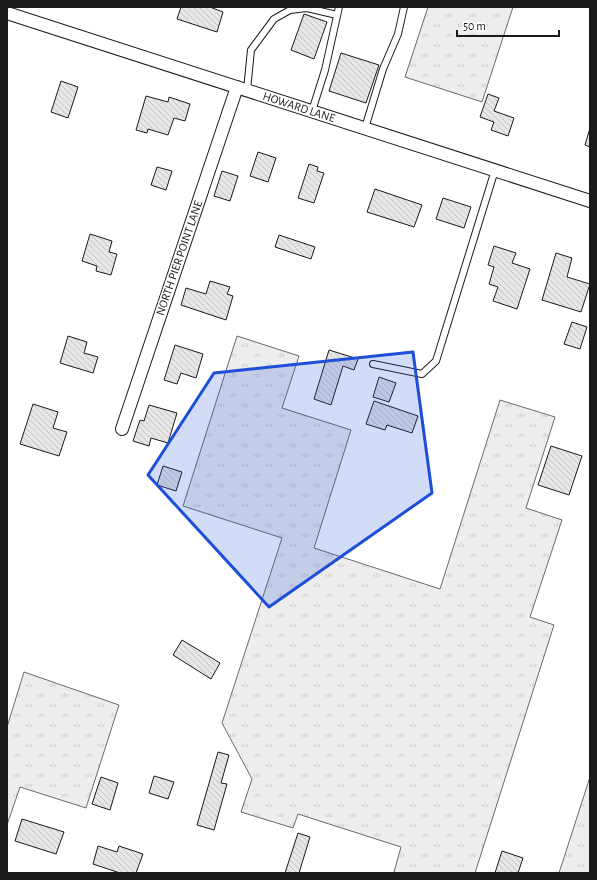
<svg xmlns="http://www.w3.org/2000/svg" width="597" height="880" viewBox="0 0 597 880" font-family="'Alegreya Sans',sans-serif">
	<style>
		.grass { fill: url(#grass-tufts); stroke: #6a6a6a }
		.building { fill: url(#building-back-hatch); stroke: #1a1a1a }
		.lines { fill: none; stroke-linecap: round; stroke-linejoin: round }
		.lane-casing { stroke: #1a1a1a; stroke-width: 8 }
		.street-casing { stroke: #1a1a1a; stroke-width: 14 }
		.lane { stroke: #fff; stroke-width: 6 }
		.street { stroke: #fff; stroke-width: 12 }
		.marked { fill: #1d4ed8; fill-opacity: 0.2; stroke: #1d4ed8; stroke-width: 3; stroke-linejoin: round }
		.labels { text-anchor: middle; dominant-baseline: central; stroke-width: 3; stroke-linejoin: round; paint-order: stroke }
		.street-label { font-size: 12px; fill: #1a1a1a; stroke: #fff }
	</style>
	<defs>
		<pattern id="grass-tufts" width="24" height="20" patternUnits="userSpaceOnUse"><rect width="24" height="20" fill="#ededed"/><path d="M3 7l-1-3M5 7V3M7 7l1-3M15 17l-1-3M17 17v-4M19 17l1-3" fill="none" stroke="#cbcbcb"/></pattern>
		<pattern id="building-back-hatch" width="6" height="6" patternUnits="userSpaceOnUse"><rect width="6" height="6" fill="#e6e6e6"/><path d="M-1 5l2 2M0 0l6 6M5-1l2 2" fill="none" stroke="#c5c5c5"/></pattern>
	</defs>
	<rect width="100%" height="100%" fill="#fff"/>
	<path class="grass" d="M428,7H513L482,102L405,77Z
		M237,336L299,356L282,408L351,430L314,548L440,589L500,400L555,417L526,508L562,520L530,617L554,625L475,873H398L394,872L401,847L298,814L293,828L241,812L252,779L222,723L282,538L183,506Z
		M24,672L119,705L86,808L20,787L7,825V727Z
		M590,777V873H559Z"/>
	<path class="building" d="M181,7H210L223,12L217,32L177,19Z
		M304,14L327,22L314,59L291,50Z
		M341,53L379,65L366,103L329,91Z
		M61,81L78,87L68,118L51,112Z
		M488,94L499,98L494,111L514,118L508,136L491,130L494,122L480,117Z
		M146,96L168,102L169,97L190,104L185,121L174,118L168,135L148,129L147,133L136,130Z
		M590,128V147L585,145Z
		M258,152L276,158L268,182L250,176Z
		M309,164L318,167L317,171L324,173L314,203L298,198Z
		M157,167L172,171L166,190L151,185Z
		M222,171L238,176L230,201L214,196Z
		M375,189L422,205L414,227L367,212Z
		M443,198L471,207L464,228L436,219Z
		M90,234L112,241L109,252L117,254L111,275L96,271L97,266L82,261Z
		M279,235L315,247L311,259L275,247Z
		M494,246L516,253L512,263L530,269L517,309L493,301L498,287L489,284L494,267L488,265Z
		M556,253L572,258L567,277L590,284L581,312L542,300Z
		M210,281L230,287L227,294L233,296L226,320L181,305L186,288L206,294Z
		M572,322L587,327L580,349L564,344Z
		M68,336L87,342L84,353L98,357L93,373L60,363Z
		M175,345L203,354L196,378L181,373L177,384L164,380Z
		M329,350L358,359L354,370L343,366L331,405L314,399Z
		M379,377L396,383L389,402L373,397Z
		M374,401L418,416L412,433L387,425L385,430L366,424Z
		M33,404L58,412L53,428L67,432L59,456L20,444Z
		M149,405L177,413L168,443L151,438L149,446L133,441L140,420L144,421Z
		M551,446L582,456L569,495L538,485Z
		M163,466L182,472L176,491L157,485Z
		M182,640L220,663L211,679L173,655Z
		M218,752L229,755L221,783L227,784L214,830L197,825Z
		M154,776L174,782L168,799L149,793Z
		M101,777L118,783L110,810L92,804Z
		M22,819L64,832L56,854L15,841Z
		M298,833L310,837L299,873H285Z
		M98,846L117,852L119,846L143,854L136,873H120L93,864Z
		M502,851L523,858L518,873H495Z"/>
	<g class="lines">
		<defs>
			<path id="lane" d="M247,90L251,50L274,19L290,10L307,8L337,15
				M312,111L325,70L339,7
				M365,128L383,69L398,34L404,7
				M373,364L422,374L436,361L495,170"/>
			<path id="street" d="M7,13L590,201
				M122,429L237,87"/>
		</defs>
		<use href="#lane" class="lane-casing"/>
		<use href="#street" class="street-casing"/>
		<use href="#lane" class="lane"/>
		<use href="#street" class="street"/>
	</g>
	<path class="marked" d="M413,352L432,493L269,607L148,475L214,373Z"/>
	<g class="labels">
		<g class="street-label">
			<text transform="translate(299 107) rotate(18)">HOWARD LANE</text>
			<text transform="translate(179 258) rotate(-71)">NORTH PIER POINT LANE</text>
		</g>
	</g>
	<rect width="597" height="880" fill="none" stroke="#1a1a1a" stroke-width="16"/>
	<path d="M457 30v6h102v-6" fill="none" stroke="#1a1a1a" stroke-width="2"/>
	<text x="463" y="30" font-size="12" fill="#1a1a1a" stroke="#ffffff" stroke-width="3" paint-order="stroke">50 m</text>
</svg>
